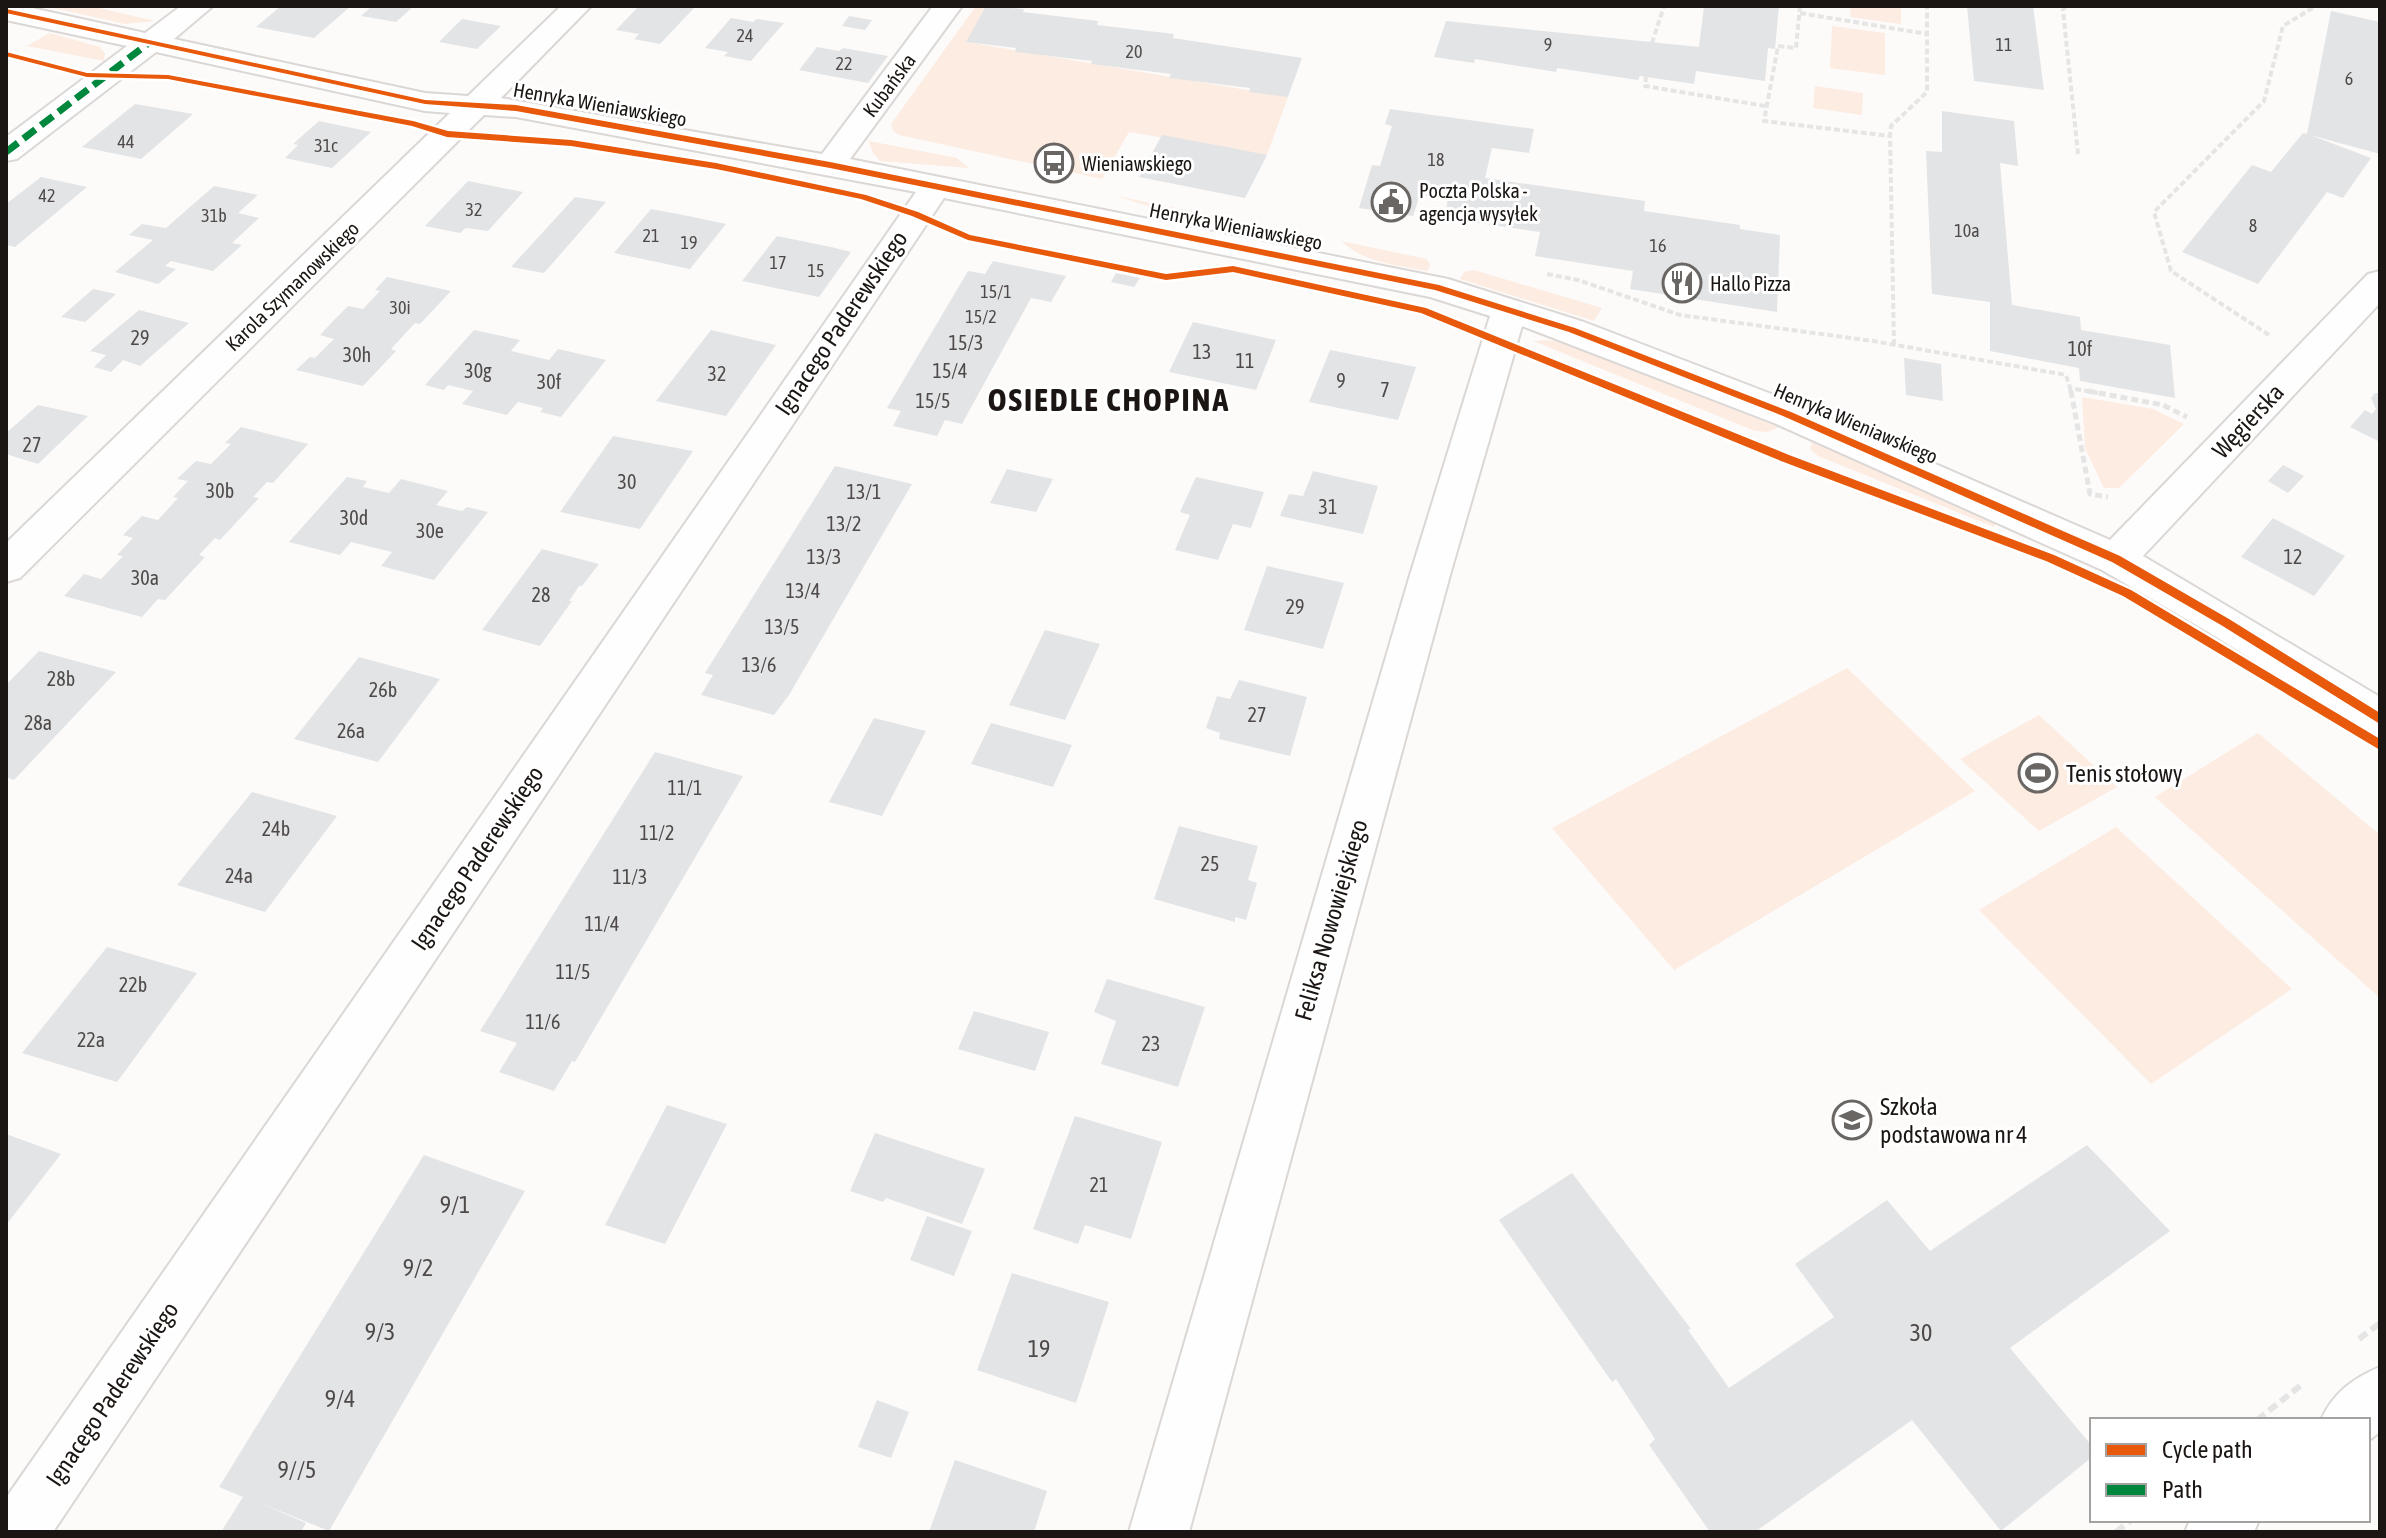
<svg xmlns="http://www.w3.org/2000/svg" width="2386" height="1538" viewBox="0 0 2386 1538" font-family="'Asap Condensed',sans-serif">
	<style>
		.green { fill: #fdece2 }
		.building { fill: #e3e4e6 }
		.lines { fill: none; stroke-linecap: round; stroke-linejoin: round }
		.street-casing { stroke: #dad7d5; stroke-width: 4 }
		.path-far2 { stroke: #e5e5e5; stroke-width: 4; stroke-dasharray: 6 3; stroke-linecap: butt }
		.path-far1 { stroke: #e5e5e5; stroke-width: 5; stroke-dasharray: 7 4; stroke-linecap: butt }
		.path { stroke: #e5e5e5; stroke-width: 6; stroke-dasharray: 10 5; stroke-linecap: butt }
		.street { fill: #fffefe; fill-rule: evenodd }
		.quiet { stroke: #00873e; stroke-width: 7; stroke-dasharray: 15 7; stroke-linecap: butt }
		.cycleway-casing { stroke: #fff; stroke-width: 5 }
		.cycleway { fill: #e8590c; fill-rule: evenodd }
		.labels { text-anchor: middle; dominant-baseline: central; stroke-width: 6; stroke-linejoin: round; paint-order: stroke }
		.far-number-label { font-size: 18px; fill: #4e4a49 }
		.far-street-label { font-size: 20px; fill: #1b1613; stroke: #fff }
		.far-poi-label { font-size: 20px; fill: #1b1613; stroke: #fff; text-anchor: start }
		.number-label { font-size: 20px; fill: #4e4a49 }
		.street-label { font-size: 24px; fill: #1b1613; stroke: #fff }
		.poi-label { font-size: 24px; fill: #1b1613; stroke: #fff; text-anchor: start }
		.near-number-label { font-size: 24px; fill: #4e4a49 }
		.district-label { font-size: 32px; font-weight: bold; letter-spacing: 2px; fill: #1b1613; stroke: #fff }
	</style>
	<rect width="100%" height="100%" fill="#fcfbfa"/>
	<path class="green" d="M45,6H90L156,21L125,24Z
		M976,6H986L967,42L1288,97L1267,155L1129,132L1102,179L899,135L893,131L891,124Z
		M1851,6H1901V24L1850,17Z
		M1832,26L1885,33V75L1830,68Z
		M50,33L100,47L105,53L104,61L27,46Z
		M1815,86L1863,93L1862,115L1813,108Z
		M869,141L957,158L969,168L880,161L873,153Z
		M1116,196L1291,231L1262,236L1228,231Z
		M1341,241L1427,259L1430,265L1427,271C1397,265 1364,263 1341,241Z
		M1474,270L1602,308L1594,321L1460,279L1464,272Z
		M1548,340L1564,343L1779,427L1768,432L1755,431L1533,341Z
		M2082,397L2153,409L2184,424L2119,488H2104L2085,448Z
		M1812,442L1996,521L1994,527L1818,456L1810,449Z
		M1847,668L1975,791L1674,970L1552,828Z
		M2039,715L2117,787L2039,831L1960,759Z
		M2258,733L2380,835V998L2155,797Z
		M2116,827L2292,989L2151,1084L1979,910Z"/>
	<path class="building" d="M281,6H351L314,38L256,27Z
		M372,6H414L396,22L361,16Z
		M639,6H689L695,7L660,44L634,39L639,34L616,30Z
		M986,6L1024,9L1023,12L1098,21L1097,25L1174,34L1173,38L1302,58L1288,97L1249,92L1250,88L1169,78L1171,74L1091,64L1092,61L1015,52L1016,48L966,42Z
		M1704,6H1779L1775,49L1768,48L1765,81L1696,71L1694,84L1640,76L1638,80L1557,68L1556,72L1475,59L1474,63L1434,57L1446,21L1699,47Z
		M1967,6H2033L2044,90L1974,81Z
		M2331,11L2380,22V154L2310,135L2371,158L2343,198L2327,192L2258,284L2182,252L2252,165L2271,172L2303,133L2307,134Z
		M849,16L872,20L865,30L842,26Z
		M731,18L753,22L757,19L784,23L751,61L724,56L728,52L705,48Z
		M462,19L501,26L477,49L439,42Z
		M817,47L839,51L843,48L888,56L868,83L799,70Z
		M135,104L193,114L141,159L82,147Z
		M1390,109L1534,129L1529,153L1492,148L1485,178L1645,201L1644,211L1740,225V229L1780,235L1777,312L1630,289L1633,271L1535,256L1540,232L1444,218L1448,199L1420,195L1413,216L1359,208L1372,165L1380,166L1392,126L1385,124Z
		M1942,111L2014,121L2018,166L2000,163L2012,305L2080,317L2081,330L2170,345L2175,398L2080,381L2079,368L1990,351V302L1932,294L1926,151L1942,152Z
		M319,121L371,132L332,168L285,158L298,145L293,144Z
		M1162,135L1232,148L1267,155L1245,198L1139,177Z
		M41,177L87,187L15,247L6,245V204Z
		M468,181L523,192L488,231L466,228L460,233L425,226Z
		M214,186L258,195L238,213L259,218L232,243L242,245L213,271L171,261L165,266L176,269L158,284L115,272L153,240L129,235L142,224L166,228Z
		M575,197L606,202L544,273L511,267Z
		M651,209L688,216L726,224L690,269L614,253Z
		M777,236L831,247L851,252L819,297L742,281Z
		M993,261L1066,276L1051,302L1031,298L962,424L945,420L937,436L893,426L901,411L887,408L968,271L985,274Z
		M1116,273L1140,278L1134,287L1111,282Z
		M387,277L451,291L420,324L415,323L391,349L396,351L363,386L296,370L310,357L315,358L334,339L320,335L334,320L348,306L363,309L380,291L375,290Z
		M93,289L116,294L85,322L61,317Z
		M139,310L189,323L140,366L123,360L111,372L94,367L106,355L90,351Z
		M1193,322L1276,340L1256,390L1169,372Z
		M474,330L520,340L511,351L549,360L558,349L606,360L561,417L540,412L543,408L518,402L507,415L462,404L473,391L448,385L444,390L425,385Z
		M711,330L776,345L726,416L656,401Z
		M1330,350L1416,367L1398,420L1309,402Z
		M1904,358L1941,364L1943,401L1906,395Z
		M2375,393H2380V442L2350,427L2365,410L2372,414L2376,409L2371,398Z
		M38,405L88,416L38,464L6,454V433Z
		M241,427L308,444L273,483L267,482L253,497L259,498L220,540L215,538L199,555L205,557L165,600L158,599L142,617L64,596L84,574L101,579L123,556L117,555L133,538L123,535L142,516L158,520L178,498L173,497L188,481L177,479L196,461L211,464L231,444L225,443Z
		M613,436L693,451L640,529L560,512Z
		M2283,465L2304,476L2288,493L2268,481Z
		M835,466L912,484L789,695L774,715L701,695L713,675L705,673Z
		M1007,469L1053,479L1036,512L990,503Z
		M1313,471L1378,486L1363,534L1280,516L1289,494L1303,496Z
		M347,477L367,481L363,487L389,493L401,479L448,491L436,505L462,511L467,507L488,512L434,580L381,566L392,552L351,542L340,555L289,542Z
		M1196,477L1264,492L1251,528L1233,524L1218,560L1175,550L1190,515L1180,512Z
		M2273,518L2345,556L2314,596L2241,557Z
		M542,549L599,564L582,586H579L569,601H572L540,646L482,630Z
		M1267,566L1344,583L1323,649L1244,630Z
		M1045,630L1100,644L1065,720L1009,705Z
		M39,651L116,672L14,780L6,777V685Z
		M359,657L440,679L378,762L294,739Z
		M1239,680L1307,697L1290,756L1219,739L1220,733L1206,728L1217,696L1230,699Z
		M874,718L926,731L882,816L829,802Z
		M991,723L1072,745L1053,787L971,764Z
		M655,752L743,776L575,1062L572,1061L554,1091L499,1072L517,1043L480,1031Z
		M252,792L337,816L265,912L177,885Z
		M1179,826L1258,846L1248,880L1257,883L1246,920L1235,917V922L1154,899Z
		M107,947L197,973L117,1082L22,1053Z
		M1107,979L1205,1007L1178,1087L1101,1064L1116,1021L1094,1012Z
		M974,1011L1049,1032L1035,1071L958,1049Z
		M667,1105L727,1124L665,1244L605,1225Z
		M1075,1116L1162,1142L1131,1239L1085,1225L1078,1244L1033,1229Z
		M875,1133L985,1169L962,1224L886,1198L883,1202L850,1191Z
		M6,1134L61,1154L6,1225Z
		M2087,1145L2170,1231L2010,1348L2092,1446V1457L2001,1531L1912,1420L1755,1532H1710L1649,1445L1655,1439L1616,1379L1612,1382L1499,1220L1572,1173L1691,1329L1688,1330L1729,1388L1834,1317L1795,1264L1887,1200L1930,1251Z
		M424,1155L525,1191L329,1531L260,1503L306,1523L301,1532H221L243,1497L219,1487Z
		M927,1216L972,1231L954,1276L910,1260Z
		M1012,1273L1109,1302L1076,1403L977,1370Z
		M877,1400L909,1412L891,1458L858,1447Z
		M955,1460L1047,1491L1034,1532H929Z"/>
	<g class="lines">
		<defs>
			<path id="street" d="M6,6H23L145,33L181,6H213L174,39L425,93L468,96L561,6H591L501,98L822,154L933,6H962L850,159L1448,279L1584,322L1800,405L2110,540L2368,274L2380,271V303L2143,556L2380,697V736L2365,731L2210,633L2102,570L1774,423L1522,326L1450,575L1189,1532H1129L1410,575L1490,316L1430,297L944,198L53,1532H6V1498L916,192L516,117L484,115L20,578L6,582V543L450,113L425,111L156,52L17,159L6,161V137L127,46L6,20Z
				M2380,1367V1432L2368,1441V1420H2321C2333,1393 2353,1378 2380,1367Z
				M2190,1520H2259L2254,1532H2185Z"/>
		</defs>
		<use href="#street" class="street-casing"/>
		<path class="path-far2" d="M1800,6L1796,48L1778,46L1764,121L1890,136
			M2066,6L2063,10L2078,154
			M1800,13L1927,34
			M1652,43L1664,6
			M1646,76L1645,86L1765,106
			M1547,274L1578,280L1680,315L1873,341L2066,375L2070,388L2098,393
			M2269,335L2171,271L2154,212L2264,101L2283,26L2316,6
			M1894,345L1890,136L1891,126L1927,92V6
			M2070,388L2071,393"/>
		<path class="path-far1" d="M2071,391L2090,494L2108,497
			M2088,391L2163,405L2187,417"/>
		<path class="path" d="M2359,1339L2380,1323
			M2257,1420L2304,1383
			M2116,1532L2131,1520"/>
		<use href="#street" class="street"/>
		<path class="quiet" d="M6,152L150,42"/>
		<defs>
			<path id="cycleway" d="M6,9L425,100L516,105L830,162L1439,285L1575,328L1791,412L2120,556L2229,619L2380,713V724L2221,625L2112,562L1783,416L1569,332L1435,290L830,168L516,111L425,104L6,13Z
				M6,52L87,73L168,75L413,121L448,131L571,140L716,163L866,195L918,212L970,235L1166,274L1233,266L1426,308L1789,455L2054,555L2131,590L2380,739V750L2123,596L2046,561L1781,461L1421,313L1233,272L1166,280L968,240L912,216L861,199L716,169L571,146L447,137L412,126L168,79L87,77L6,56Z"/>
		</defs>
		<use href="#cycleway" class="cycleway-casing"/>
		<use href="#cycleway" class="cycleway"/>
	</g>
	<defs>
		<symbol id="bus-ring" viewBox="-11 -11 22 22"><circle r="9.5" fill="#fff" stroke="#6a6664" stroke-width="1.5"/><path d="M-5-6H5V4H4V6H2V4H-2V6H-4V4H-5ZM-3.5-4V0h7V-4ZM-3.5 1.2v1.5H-2V1.2ZM2 1.2v1.5H3.5V1.2Z" fill="#6a6664"/></symbol>
		<symbol id="civic-ring" viewBox="-11 -11 22 22"><circle r="9.5" fill="#fff" stroke="#6a6664" stroke-width="1.5"/><path d="M-.6-6.5H3V-4.5H.6V-3L4-1V1h2V6H-6V1h2V-1L-.6-3ZM-1.2 2.5V6h2.4V2.5Z" fill="#6a6664"/></symbol>
		<symbol id="restaurant-ring" viewBox="-11 -11 22 22"><circle r="9.5" fill="#fff" stroke="#6a6664" stroke-width="1.5"/><path d="M-5-6h1v4h1v-4h1v4h1v-4h1v5L-1.5 .5V6h-2V.5L-5-1ZM5-6V6H3V1.5H1.5Q1.5-4 5-6Z" fill="#6a6664"/></symbol>
		<symbol id="stadium-ring" viewBox="-11 -11 22 22"><circle r="9.5" fill="#fff" stroke="#6a6664" stroke-width="1.5"/><path d="M0-5a6.5 5 0 1 0 0 10a6.5 5 0 1 0 0-10ZM-3.5-1.8h7v3.6h-7Z" fill="#6a6664"/></symbol>
		<symbol id="school-ring" viewBox="-11 -11 22 22"><circle r="9.5" fill="#fff" stroke="#6a6664" stroke-width="1.5"/><path d="M0-5L7-2L0 1L-7-2ZM-4 1L0 2.5L4 1V4Q0 6-4 4Z" fill="#6a6664"/></symbol>
	</defs>
	<g fill-rule="evenodd">
		<use href="#bus-ring" x="1032" y="141" width="44" height="44"/>
		<use href="#civic-ring" x="1369" y="180" width="44" height="44"/>
		<use href="#restaurant-ring" x="1660" y="261" width="44" height="44"/>
		<use href="#stadium-ring" x="2016" y="751" width="44" height="44"/>
		<use href="#school-ring" x="1830" y="1098" width="44" height="44"/>
	</g>
	<g class="labels">
		<g class="far-number-label">
			<text x="745" y="35">24</text>
			<text x="1548" y="44">9</text>
			<text x="2004" y="44">11</text>
			<text x="1134" y="51">20</text>
			<text x="844" y="63">22</text>
			<text x="2349" y="78">6</text>
			<text x="126" y="141">44</text>
			<text x="326" y="145">31c</text>
			<text x="1436" y="159">18</text>
			<text x="47" y="195">42</text>
			<text x="474" y="209">32</text>
			<text x="214" y="215">31b</text>
			<text x="2253" y="225">8</text>
			<text x="1967" y="230">10a</text>
			<text x="651" y="235">21</text>
			<text x="689" y="242">19</text>
			<text x="1658" y="245">16</text>
			<text x="778" y="262">17</text>
			<text x="816" y="270">15</text>
			<text x="996" y="291">15/1</text>
			<text x="400" y="307">30i</text>
			<text x="981" y="316">15/2</text>
		</g>
		<g class="far-street-label">
			<text transform="translate(889 85) rotate(-53)">Kubańska</text>
			<text transform="translate(600 104) rotate(10)">Henryka Wieniawskiego</text>
			<text transform="translate(1236 226) rotate(11)">Henryka Wieniawskiego</text>
			<text transform="translate(292 286) rotate(-44)">Karola Szymanowskiego</text>
			<text transform="translate(1856 423) rotate(23)">Henryka Wieniawskiego</text>
		</g>
		<g class="far-poi-label">
			<text x="1082" y="163">Wieniawskiego</text>
			<text x="1419" y="190">Poczta Polska -<tspan x="1419" dy="23">agencja wysyłek</tspan></text>
			<text x="1710" y="283">Hallo Pizza</text>
		</g>
		<g class="number-label">
			<text x="140" y="337">29</text>
			<text x="966" y="342">15/3</text>
			<text x="2080" y="348">10f</text>
			<text x="1202" y="351">13</text>
			<text x="357" y="354">30h</text>
			<text x="1245" y="360">11</text>
			<text x="478" y="370">30g</text>
			<text x="950" y="370">15/4</text>
			<text x="717" y="373">32</text>
			<text x="1341" y="380">9</text>
			<text x="549" y="381">30f</text>
			<text x="1385" y="389">7</text>
			<text x="933" y="400">15/5</text>
			<text x="32" y="444">27</text>
			<text x="627" y="481">30</text>
			<text x="220" y="490">30b</text>
			<text x="864" y="491">13/1</text>
			<text x="1328" y="506">31</text>
			<text x="354" y="517">30d</text>
			<text x="844" y="523">13/2</text>
			<text x="430" y="530">30e</text>
			<text x="824" y="556">13/3</text>
			<text x="2293" y="556">12</text>
			<text x="145" y="577">30a</text>
			<text x="803" y="590">13/4</text>
			<text x="541" y="594">28</text>
			<text x="1295" y="606">29</text>
			<text x="782" y="626">13/5</text>
			<text x="759" y="664">13/6</text>
			<text x="61" y="678">28b</text>
			<text x="383" y="689">26b</text>
			<text x="1257" y="714">27</text>
			<text x="38" y="722">28a</text>
			<text x="351" y="730">26a</text>
			<text x="685" y="787">11/1</text>
			<text x="276" y="828">24b</text>
			<text x="657" y="832">11/2</text>
			<text x="1210" y="863">25</text>
			<text x="239" y="875">24a</text>
			<text x="630" y="876">11/3</text>
			<text x="602" y="923">11/4</text>
			<text x="573" y="971">11/5</text>
			<text x="133" y="984">22b</text>
			<text x="543" y="1021">11/6</text>
			<text x="91" y="1039">22a</text>
			<text x="1151" y="1043">23</text>
			<text x="1099" y="1184">21</text>
		</g>
		<g class="street-label">
			<text transform="translate(841 323) rotate(-56)">Ignacego Paderewskiego</text>
			<text transform="translate(2248 421) rotate(-47)">Węgierska</text>
			<text transform="translate(477 858) rotate(-56)">Ignacego Paderewskiego</text>
			<text transform="translate(1331 920) rotate(-74)">Feliksa Nowowiejskiego</text>
			<text transform="translate(112 1394) rotate(-56)">Ignacego Paderewskiego</text>
		</g>
		<g class="poi-label">
			<text x="2066" y="773">Tenis stołowy</text>
			<text x="1880" y="1106">Szkoła<tspan x="1880" dy="28">podstawowa nr 4</tspan></text>
		</g>
		<g class="near-number-label">
			<text x="455" y="1204">9/1</text>
			<text x="418" y="1267">9/2</text>
			<text x="380" y="1331">9/3</text>
			<text x="1921" y="1332">30</text>
			<text x="1039" y="1348">19</text>
			<text x="340" y="1398">9/4</text>
			<text x="297" y="1469">9//5</text>
		</g>
		<g class="district-label">
			<text x="1109" y="399">OSIEDLE CHOPINA</text>
		</g>
	</g>
	<rect width="2386" height="1538" fill="none" stroke="#1b1613" stroke-width="16"/>
	<rect x="2090" y="1418" width="280" height="104" fill="#ffffff" stroke="#a4a2a1" stroke-width="2"/>
	<rect x="2106" y="1444" width="40" height="12" fill="#e8590c" stroke="#a4a2a1" stroke-width="2"/>
	<text x="2162" y="1458" font-size="24" fill="#1b1613">Cycle path</text>
	<rect x="2106" y="1484" width="40" height="12" fill="#00873e" stroke="#a4a2a1" stroke-width="2"/>
	<text x="2162" y="1498" font-size="24" fill="#1b1613">Path</text>
</svg>
